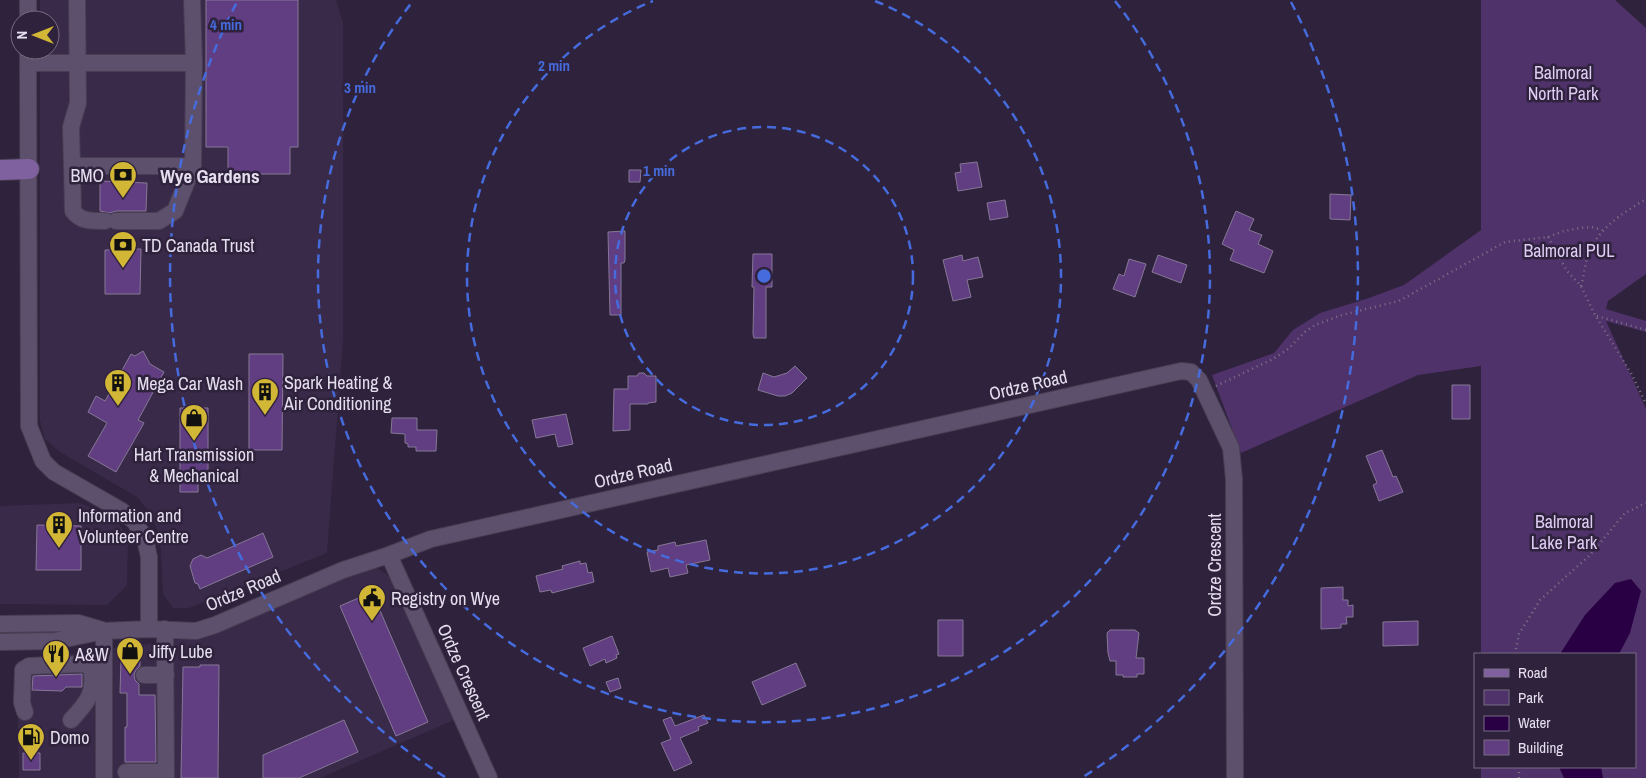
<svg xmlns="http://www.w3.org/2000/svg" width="1646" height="778" viewBox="0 0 1646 778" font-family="'Archivo Narrow',sans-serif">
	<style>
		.built { fill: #3a2a49 }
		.green { fill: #4f3269 }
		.water { fill: #290043 }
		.building { fill: #613d82; stroke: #867896 }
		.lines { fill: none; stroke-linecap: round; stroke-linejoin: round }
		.minor-casing { stroke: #483e53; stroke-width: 18 }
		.major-casing { stroke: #483e53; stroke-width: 22 }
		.path { stroke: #7d7389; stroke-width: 2.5; stroke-dasharray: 1 4; stroke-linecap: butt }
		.minor { stroke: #5d506c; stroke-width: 16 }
		.major { stroke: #80619f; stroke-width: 20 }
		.ring { fill: none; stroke: #456bdc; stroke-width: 2.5; stroke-dasharray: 9 6 }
		.labels { text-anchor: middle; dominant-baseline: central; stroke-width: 5; stroke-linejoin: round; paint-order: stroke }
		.park-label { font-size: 18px; fill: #dfccf4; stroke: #2f223c }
		.poi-label { font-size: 18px; fill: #e5deee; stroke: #2f223c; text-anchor: start }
		.street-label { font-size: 18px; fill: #e5deee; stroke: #2f223c }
		.neighbourhood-label { font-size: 19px; font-weight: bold; fill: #e5deee; stroke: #2f223c }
		.centre { fill: #456bdc; stroke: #2f223c; stroke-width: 2.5 }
		.ring-label { font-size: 15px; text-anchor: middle; font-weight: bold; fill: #456bdc; stroke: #2f223c; stroke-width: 5; stroke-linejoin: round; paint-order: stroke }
	</style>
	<rect width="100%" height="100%" fill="#2f223c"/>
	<path class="built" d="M40,0H336L343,23V340L327,553L189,608H173L163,594L160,536L149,511L137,497L60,452L45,439L40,421V50H50V20H40Z
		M79,503L107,513L117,521L128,538L127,585L107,605L0,604V506Z
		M375,567L385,573L393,581L454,720L320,778H19L17,661L177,640L342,575Z"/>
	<path class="green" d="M1481,0H1615L1646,28V274L1608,301L1606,309L1646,321V332L1606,321L1646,409V778H1481V767H1635V654H1481V366L1418,375L1241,453L1212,375L1274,353L1293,330L1320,313L1366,299L1404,285L1481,230Z"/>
	<path class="water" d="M1631,579L1641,591L1630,633L1619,654H1560L1585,615L1615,583Z
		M1559,767H1601L1603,778H1564Z"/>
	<path class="building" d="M206,0H298V147H290V174H228V147H206Z
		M977,162L982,187L958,191L955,173L961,172L960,164Z
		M629,170H641L640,182H629Z
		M100,181L147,183L146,211H116L110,213L100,211Z
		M1330,194L1351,195L1350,220L1330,219Z
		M1005,200L1008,217L990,220L987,203Z
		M1236,211L1254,219L1249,230L1262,235L1258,244L1273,251L1264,273L1230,260L1234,250L1222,244Z
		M625,231V260L624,263H621V315H610L608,232Z
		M141,249L140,294H105V250Z
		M753,254H772V287H766V338H754L753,334L754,287H752Z
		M962,255L963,261L978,257L983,277L967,280L971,297L953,301L943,260Z
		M1158,255L1187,265L1181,283L1152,272Z
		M1129,259L1146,264L1135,297L1113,289L1119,274L1124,276Z
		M143,351L150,364L164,372L138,420L144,423L116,472L88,456L107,423L88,412L96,396L105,401L131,354L135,356Z
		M249,354H283L282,450H249Z
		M795,366L807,378L792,393L785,396H778L758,390L763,373L774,377L787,373Z
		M639,373H644L647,376H656V402L648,403V404H630V430L613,431L614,389H628V376H637Z
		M1452,385H1470V419H1452Z
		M180,408H208V476H198V492H180Z
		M566,414L573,444L558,447L555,434L536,438L532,420Z
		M392,418H417V430H437L436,451H416V447H408V444L405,443V434L391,433Z
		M1382,450L1393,477L1396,476L1403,492L1379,501L1373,485L1377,483L1366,456Z
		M37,525L81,526V570H36Z
		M263,533L273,557L200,589L198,584L195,583L190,566L193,559L201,555L207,558Z
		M706,540L710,560L686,565L688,573L670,577L668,568L651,572L647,552L658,550V546L675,542L676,546Z
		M580,561V564L586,563L588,573L592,572L594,582L552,593L551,590L540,592L536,576L563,569L562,566Z
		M1343,587V600H1348V606L1353,605V617H1346L1347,624H1341V628L1321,629V588Z
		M372,592L428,722L396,736L340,606Z
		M938,620H963V656H938Z
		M1418,621V645L1383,646V622Z
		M1110,630H1135L1139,633L1136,658H1144V674H1137V677H1123V675H1116V661H1110L1108,653L1107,633Z
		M612,636L619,654L616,655L617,658L606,663L605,659L590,666L583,648Z
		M121,659L140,660V666L136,670L134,675L135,680L139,684V695H155L156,762H125V727H127V693H120Z
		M796,663L806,686L762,705L752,682Z
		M200,665H219L218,778H181L183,667H200Z
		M82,674V687H66L62,691L32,690L33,676Z
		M618,678L621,688L610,692L606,682Z
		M704,715L708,723L698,727L699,730L680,738L692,763L674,771L661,743L671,739L663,720L671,717L675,726Z
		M344,720L358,752L299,778H263V755Z
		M23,753H40V770H23Z"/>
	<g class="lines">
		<defs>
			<path id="minor" d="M28,0V20
				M77,0L78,103L71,127L72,166H193L194,63L192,0
				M28,50L29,426L43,461L54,472L122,511L135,522L145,539L149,557V629
				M28,63H194
				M72,166L73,211C81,222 92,221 105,221
				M116,221H159L175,211L193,166
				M389,555L489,778
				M0,624L78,623L102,630
				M165,629L166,778
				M104,631V778
				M0,642L55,641L104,631L149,629L196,631L215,625L343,570L389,555L431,539L1181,371L1191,372L1199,380L1231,448L1234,479L1235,778
				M144,675H166
				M25,712L22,703L23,670L29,666L84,664L91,667C96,692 88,702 71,720
				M126,772H166"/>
			<path id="major" d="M0,170L29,169"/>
		</defs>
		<use href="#minor" class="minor-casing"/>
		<use href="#major" class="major-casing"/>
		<path class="path" d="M1548,237L1567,271L1581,286L1595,315L1631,373L1646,404
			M1581,286C1584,276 1585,265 1588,255C1598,228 1623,213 1646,199
			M1597,316L1646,330
			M1216,386L1273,359L1288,349L1305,332L1315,325L1342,315L1399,301L1505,242L1548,237L1564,231L1580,228L1592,227L1602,230
			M1515,654L1519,634L1540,600L1590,555L1625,513L1646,503
			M1519,767V778"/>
		<use href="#minor" class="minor"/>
		<use href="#major" class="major"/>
	</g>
	<g class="ring">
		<circle cx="764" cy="276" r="149"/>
		<path d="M875 1A297 297 0 1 1 653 1"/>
		<path d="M1115 1A446 446 0 1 1 413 1"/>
		<path d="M445 777A594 594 0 0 1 237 2M1291 2A594 594 0 0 1 1083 777"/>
	</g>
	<defs>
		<symbol id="bank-pin" viewBox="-11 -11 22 30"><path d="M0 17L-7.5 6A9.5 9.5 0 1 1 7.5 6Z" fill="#d2b635" stroke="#2f223c"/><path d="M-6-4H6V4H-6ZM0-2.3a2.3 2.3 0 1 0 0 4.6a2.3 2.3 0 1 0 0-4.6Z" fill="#111"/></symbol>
		<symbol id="building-pin" viewBox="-11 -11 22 30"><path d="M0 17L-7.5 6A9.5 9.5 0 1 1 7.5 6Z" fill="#d2b635" stroke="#2f223c"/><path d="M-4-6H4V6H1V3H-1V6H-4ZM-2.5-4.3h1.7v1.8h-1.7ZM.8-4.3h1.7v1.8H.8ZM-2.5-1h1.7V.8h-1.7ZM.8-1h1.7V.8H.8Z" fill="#111"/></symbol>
		<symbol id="shop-pin" viewBox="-11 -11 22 30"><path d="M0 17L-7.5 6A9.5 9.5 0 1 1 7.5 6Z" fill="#d2b635" stroke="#2f223c"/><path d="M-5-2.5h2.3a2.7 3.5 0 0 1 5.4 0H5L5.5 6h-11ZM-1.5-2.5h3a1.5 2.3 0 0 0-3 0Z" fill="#111"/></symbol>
		<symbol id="civic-pin" viewBox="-11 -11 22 30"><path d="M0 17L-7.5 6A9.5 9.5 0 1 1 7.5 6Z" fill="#d2b635" stroke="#2f223c"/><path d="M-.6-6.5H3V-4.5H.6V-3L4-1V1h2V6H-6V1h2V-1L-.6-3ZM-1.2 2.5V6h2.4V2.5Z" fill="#111"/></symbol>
		<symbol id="restaurant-pin" viewBox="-11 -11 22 30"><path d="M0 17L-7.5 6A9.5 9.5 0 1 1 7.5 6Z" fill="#d2b635" stroke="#2f223c"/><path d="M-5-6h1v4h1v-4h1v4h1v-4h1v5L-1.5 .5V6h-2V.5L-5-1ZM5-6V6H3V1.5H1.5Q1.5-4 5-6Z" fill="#111"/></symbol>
		<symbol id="fuel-pin" viewBox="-11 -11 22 30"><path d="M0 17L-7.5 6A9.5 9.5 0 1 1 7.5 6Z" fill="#d2b635" stroke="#2f223c"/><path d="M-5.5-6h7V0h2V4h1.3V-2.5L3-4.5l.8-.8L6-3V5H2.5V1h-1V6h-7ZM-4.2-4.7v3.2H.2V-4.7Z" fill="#111"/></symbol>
	</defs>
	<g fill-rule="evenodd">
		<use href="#bank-pin" x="107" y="159" width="32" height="43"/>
		<use href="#bank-pin" x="107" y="229" width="32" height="43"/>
		<use href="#building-pin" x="102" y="367" width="32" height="43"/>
		<use href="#building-pin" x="249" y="376" width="32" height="43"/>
		<use href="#shop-pin" x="178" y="402" width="32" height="43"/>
		<use href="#building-pin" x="43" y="509" width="32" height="43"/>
		<use href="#civic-pin" x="356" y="582" width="32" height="43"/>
		<use href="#shop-pin" x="114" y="635" width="32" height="43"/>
		<use href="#restaurant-pin" x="40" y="638" width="32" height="43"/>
		<use href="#fuel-pin" x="15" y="721" width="32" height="43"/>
	</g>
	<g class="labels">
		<g class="park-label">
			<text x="1563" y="72">Balmoral<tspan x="1563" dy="21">North Park</tspan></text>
			<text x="1569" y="250">Balmoral PUL</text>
			<text x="1564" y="521">Balmoral<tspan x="1564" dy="21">Lake Park</tspan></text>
		</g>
		<g class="poi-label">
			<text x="104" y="175" text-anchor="end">BMO</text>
			<text x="142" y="245">TD Canada Trust</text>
			<text x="284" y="382">Spark Heating &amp;<tspan x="284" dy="21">Air Conditioning</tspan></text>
			<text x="137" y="383">Mega Car Wash</text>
			<text x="194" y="454" text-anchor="middle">Hart Transmission<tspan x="194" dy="21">&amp; Mechanical</tspan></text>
			<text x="78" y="515">Information and<tspan x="78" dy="21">Volunteer Centre</tspan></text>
			<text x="391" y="598">Registry on Wye</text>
			<text x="149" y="651">Jiffy Lube</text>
			<text x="75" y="654">A&amp;W</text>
			<text x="50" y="737">Domo</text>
		</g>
		<g class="street-label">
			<text transform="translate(1028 385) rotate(-13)">Ordze Road</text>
			<text transform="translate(633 473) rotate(-13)">Ordze Road</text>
			<text transform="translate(1214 565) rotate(-90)">Ordze Crescent</text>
			<text transform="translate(243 590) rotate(-23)">Ordze Road</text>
			<text transform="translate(464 672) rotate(66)">Ordze Crescent</text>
		</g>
		<g class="neighbourhood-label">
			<text x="210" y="176">Wye Gardens</text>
		</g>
	</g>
	<circle cx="764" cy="276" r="8" class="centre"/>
	<g class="ring-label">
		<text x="226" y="30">4 min</text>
		<text x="554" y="71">2 min</text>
		<text x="360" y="93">3 min</text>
		<text x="659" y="176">1 min</text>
	</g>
	<rect x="1474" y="653" width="162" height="115" fill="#2f223c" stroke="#786d83"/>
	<rect x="1484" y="669" width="25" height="8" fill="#80619f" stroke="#786d83"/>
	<text x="1518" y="678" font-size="15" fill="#e5deee">Road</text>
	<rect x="1484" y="690" width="25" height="15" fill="#4f3269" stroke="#786d83"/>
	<text x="1518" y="703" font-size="15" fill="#e5deee">Park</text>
	<rect x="1484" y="716" width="25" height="15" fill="#290043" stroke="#786d83"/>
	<text x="1518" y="728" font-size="15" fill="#e5deee">Water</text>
	<rect x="1484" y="740" width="25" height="15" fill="#613d82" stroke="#786d83"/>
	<text x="1518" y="753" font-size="15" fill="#e5deee">Building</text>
	<g transform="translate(35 35) rotate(270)"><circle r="24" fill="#2f223c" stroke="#786d83"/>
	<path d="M0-4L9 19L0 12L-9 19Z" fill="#d2b635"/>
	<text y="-8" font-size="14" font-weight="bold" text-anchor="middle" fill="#e5deee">N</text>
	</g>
</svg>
